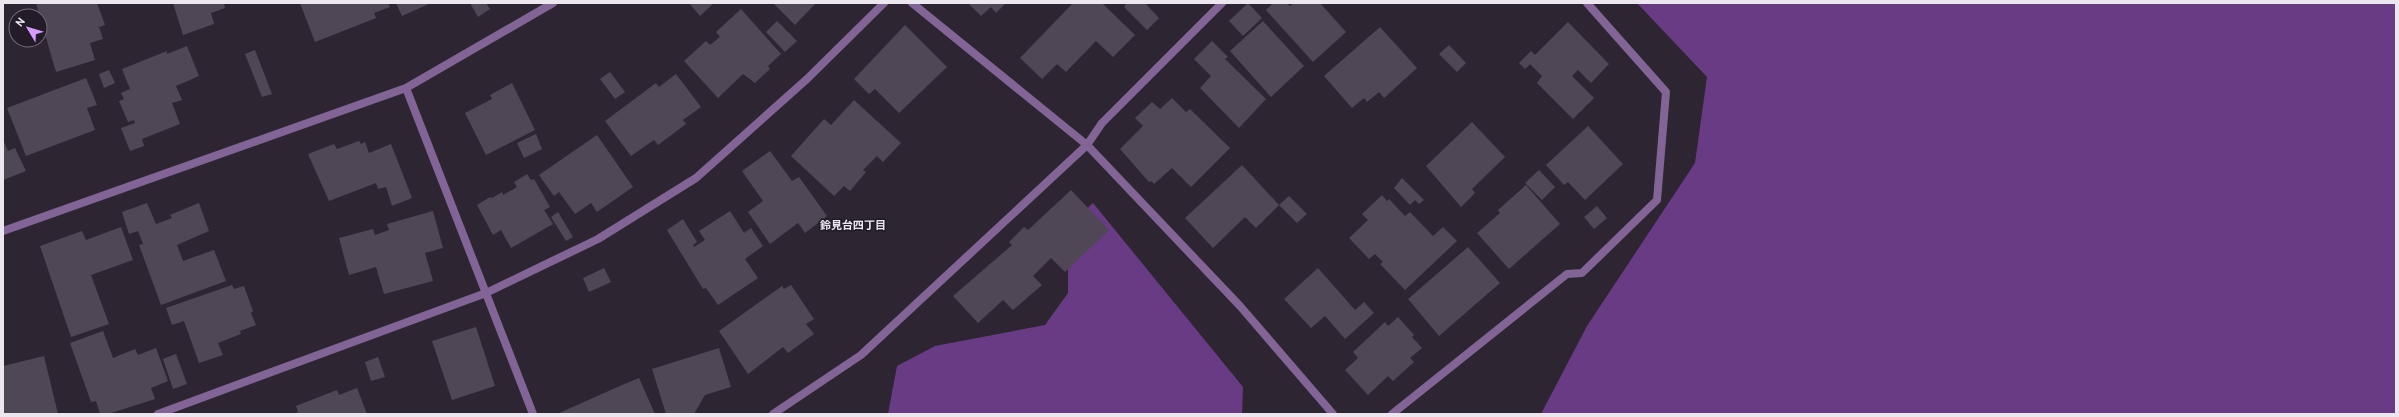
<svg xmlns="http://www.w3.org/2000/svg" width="2399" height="417" viewBox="0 0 2399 417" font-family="Overpass,'Noto Sans JP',sans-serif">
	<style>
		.forest { fill: #693b85 }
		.building { fill: #4f4755 }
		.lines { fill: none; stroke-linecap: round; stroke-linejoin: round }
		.street { stroke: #826496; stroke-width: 8 }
		.labels { text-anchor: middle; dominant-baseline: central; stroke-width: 3.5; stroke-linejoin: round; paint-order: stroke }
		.neighbourhood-label { font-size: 11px; font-weight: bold; fill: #ece7ef; stroke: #231c28 }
	</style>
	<rect width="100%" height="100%" fill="#2d2632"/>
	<path class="forest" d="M1637,3H2396V414H1541L1587,326L1695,163L1707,77Z
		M1093,203L1243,387L1242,414H888L897,366L935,346L1045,325L1068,293V226Z"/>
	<path class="building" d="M36,3H97L105,25L99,27L103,39L90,43L95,60L56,72Z
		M173,3H224L225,8L211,13L214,24L183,35Z
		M300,3H388L390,7L374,13L376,18L315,42Z
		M396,3H431L402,16Z
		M470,3H486L490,9L478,17Z
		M689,3H714L700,16Z
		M773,3H816L795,25Z
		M968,3H1006L996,13L991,7L981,16Z
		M1073,3H1102L1135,35L1113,57L1096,41L1066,72L1057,64L1042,79L1020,58Z
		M1127,3H1145L1159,18L1147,30L1124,7Z
		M1248,3L1262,18L1243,36L1229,21Z
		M1273,3H1287L1290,6L1294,3H1320L1346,32L1313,62L1266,10Z
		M741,9L781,54L768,66L770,69L755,83L743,74L718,98L684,61L706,41L710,45L720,37L716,32Z
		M777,21L797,41L785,52L766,32Z
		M1263,21L1304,66L1271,97L1230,51Z
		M1568,22L1609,64L1591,83L1578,70L1572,76L1594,98L1573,119L1537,83L1542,76L1530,64L1525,69L1519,63L1531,51L1535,55Z
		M905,25L947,67L899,113L875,89L869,94L854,79Z
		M1380,27L1417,68L1384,98L1379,92L1367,102L1364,98L1352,108L1324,76Z
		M1212,41L1228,57L1225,59L1266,99L1239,128L1200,88L1211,76L1194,59Z
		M1449,45L1466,63L1457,72L1439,54Z
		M187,46L199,76L176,86L182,100L172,103L180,124L142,139L144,146L130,151L121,128L135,123L134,120L128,122L119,101L124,99L121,93L130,89L122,69L167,51V54Z
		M255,50L272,94L262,97L245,54Z
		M109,70L115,83L104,88L99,74Z
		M610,72L625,92L615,99L600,79Z
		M676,74L701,107L683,120L686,124L658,145L654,140L631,156L605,121L656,83L659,87Z
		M86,78L97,105L87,108L95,130L26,156L7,108Z
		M512,83L535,130L486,155L465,113L492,99L490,95Z
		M1172,98L1186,112L1190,109L1230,148L1191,187L1172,168L1154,184L1151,181L1149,182L1120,149L1143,126L1135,118L1152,102L1160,109Z
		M854,100L901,143L883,162L877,156L863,170L866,172L850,191L844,186L834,196L791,156L824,119L831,125Z
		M1472,122L1505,157L1472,189L1475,193L1461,207L1426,166Z
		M1588,126L1623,164L1585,200L1568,182L1564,185L1546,165Z
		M536,134L542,149L524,158L517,143Z
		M597,135L633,187L597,212L591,203L575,214L559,192L554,196L539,175Z
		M3,140L8,151L15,148L26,171L3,180Z
		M359,141L361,144L365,142L369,153L391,144L412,198L392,206L386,187L378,189L376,183L329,201L308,154L334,144L337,149Z
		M770,151L792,181L799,177L827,216L805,233L798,223L770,244L748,212L763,201L742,171Z
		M1242,165L1279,205L1256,228L1245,217L1213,248L1185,218Z
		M1539,170L1555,187L1542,200L1525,183Z
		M527,174L531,180L534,179L550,207L544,210L553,224L511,248L501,230L493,235L477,205L490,197L492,198L502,192L503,195L517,187L514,182Z
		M1402,178L1424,200L1419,204L1415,200L1410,205L1394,188Z
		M1526,185L1560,224L1509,269L1477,233L1500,213L1498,210Z
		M1071,190L1109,230L1065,272L1051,258L1033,276L1042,285L1013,310L1003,300L978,323L953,296L1012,245L1009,242L1024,227L1028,230Z
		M1382,195L1387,201L1389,199L1405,216L1410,212L1433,236L1443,227L1457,241L1405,290L1380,264L1383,262L1375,254L1369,259L1349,238L1368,220L1362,214Z
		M1289,196L1307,214L1297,223L1279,205Z
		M147,203L156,224L172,218L170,215L199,203L209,231L177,245L183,261L214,250L226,281L161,305L139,245L143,244L138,231L129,234L122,212Z
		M1597,206L1607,218L1594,229L1584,217Z
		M433,211L443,248L425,253L433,281L384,294L376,267L349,275L339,238L373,229L375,235L389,230L387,224Z
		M730,211L744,233L751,228L763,246L745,259L758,278L718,305L706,288L703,289L667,230L683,219L697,242L693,245L694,247L705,240L699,231Z
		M558,212L573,237L566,241L551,217Z
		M121,227L133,260L91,275L109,324L71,337L40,246L82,231L86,240Z
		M1468,247L1500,283L1439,336L1408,299Z
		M604,268L611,282L589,292L583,278Z
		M1318,268L1355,310L1364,302L1374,313L1345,339L1325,316L1311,328L1284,299Z
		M232,285L234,289L244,286L253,311L251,313L256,325L240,331L241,334L218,343L223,355L199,363L184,321L172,325L166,308Z
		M791,285L814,319L806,324L814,334L788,353L783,347L748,374L719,331L782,286L784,289Z
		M1398,317L1414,335L1412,337L1422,348L1410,358L1414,362L1393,381L1388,376L1368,395L1345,370L1358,358L1353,352L1385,322L1388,326Z
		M476,327L495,386L452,400L432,341Z
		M103,331L113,358L135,349L138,355L156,348L168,381L151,388L155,399L108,414H100L96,401L91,402L70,343Z
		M719,348L731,387L705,395L694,414H666L652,369Z
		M176,354L187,384L173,389L163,359Z
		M44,356L58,414H3V366Z
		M378,357L385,377L371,381L365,362Z
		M639,378L655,414H557L622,385Z
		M357,388L367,414H294L298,412L296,406L337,390L339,395Z"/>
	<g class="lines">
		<path class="street" d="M912,3L1087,145L1240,306L1333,414
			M406,88L533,414
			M3,231L406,88L553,3
			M158,414L486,293L598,239L696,178L807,79L884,3
			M773,414L861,355L1087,145L1102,123L1222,3
			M1392,414L1567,274L1582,273L1657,200L1666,92L1587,3"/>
	</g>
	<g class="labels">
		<g class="neighbourhood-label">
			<text x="853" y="226">鈴見台四丁目</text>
		</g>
	</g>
	<rect width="2399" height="417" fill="none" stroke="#ece7ef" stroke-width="8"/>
	<g transform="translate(28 28) rotate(308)"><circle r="19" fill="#231c28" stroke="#736d78"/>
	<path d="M0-3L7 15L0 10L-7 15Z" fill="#d59cfb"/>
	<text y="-6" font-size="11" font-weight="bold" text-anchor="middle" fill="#ece7ef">N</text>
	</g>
</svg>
